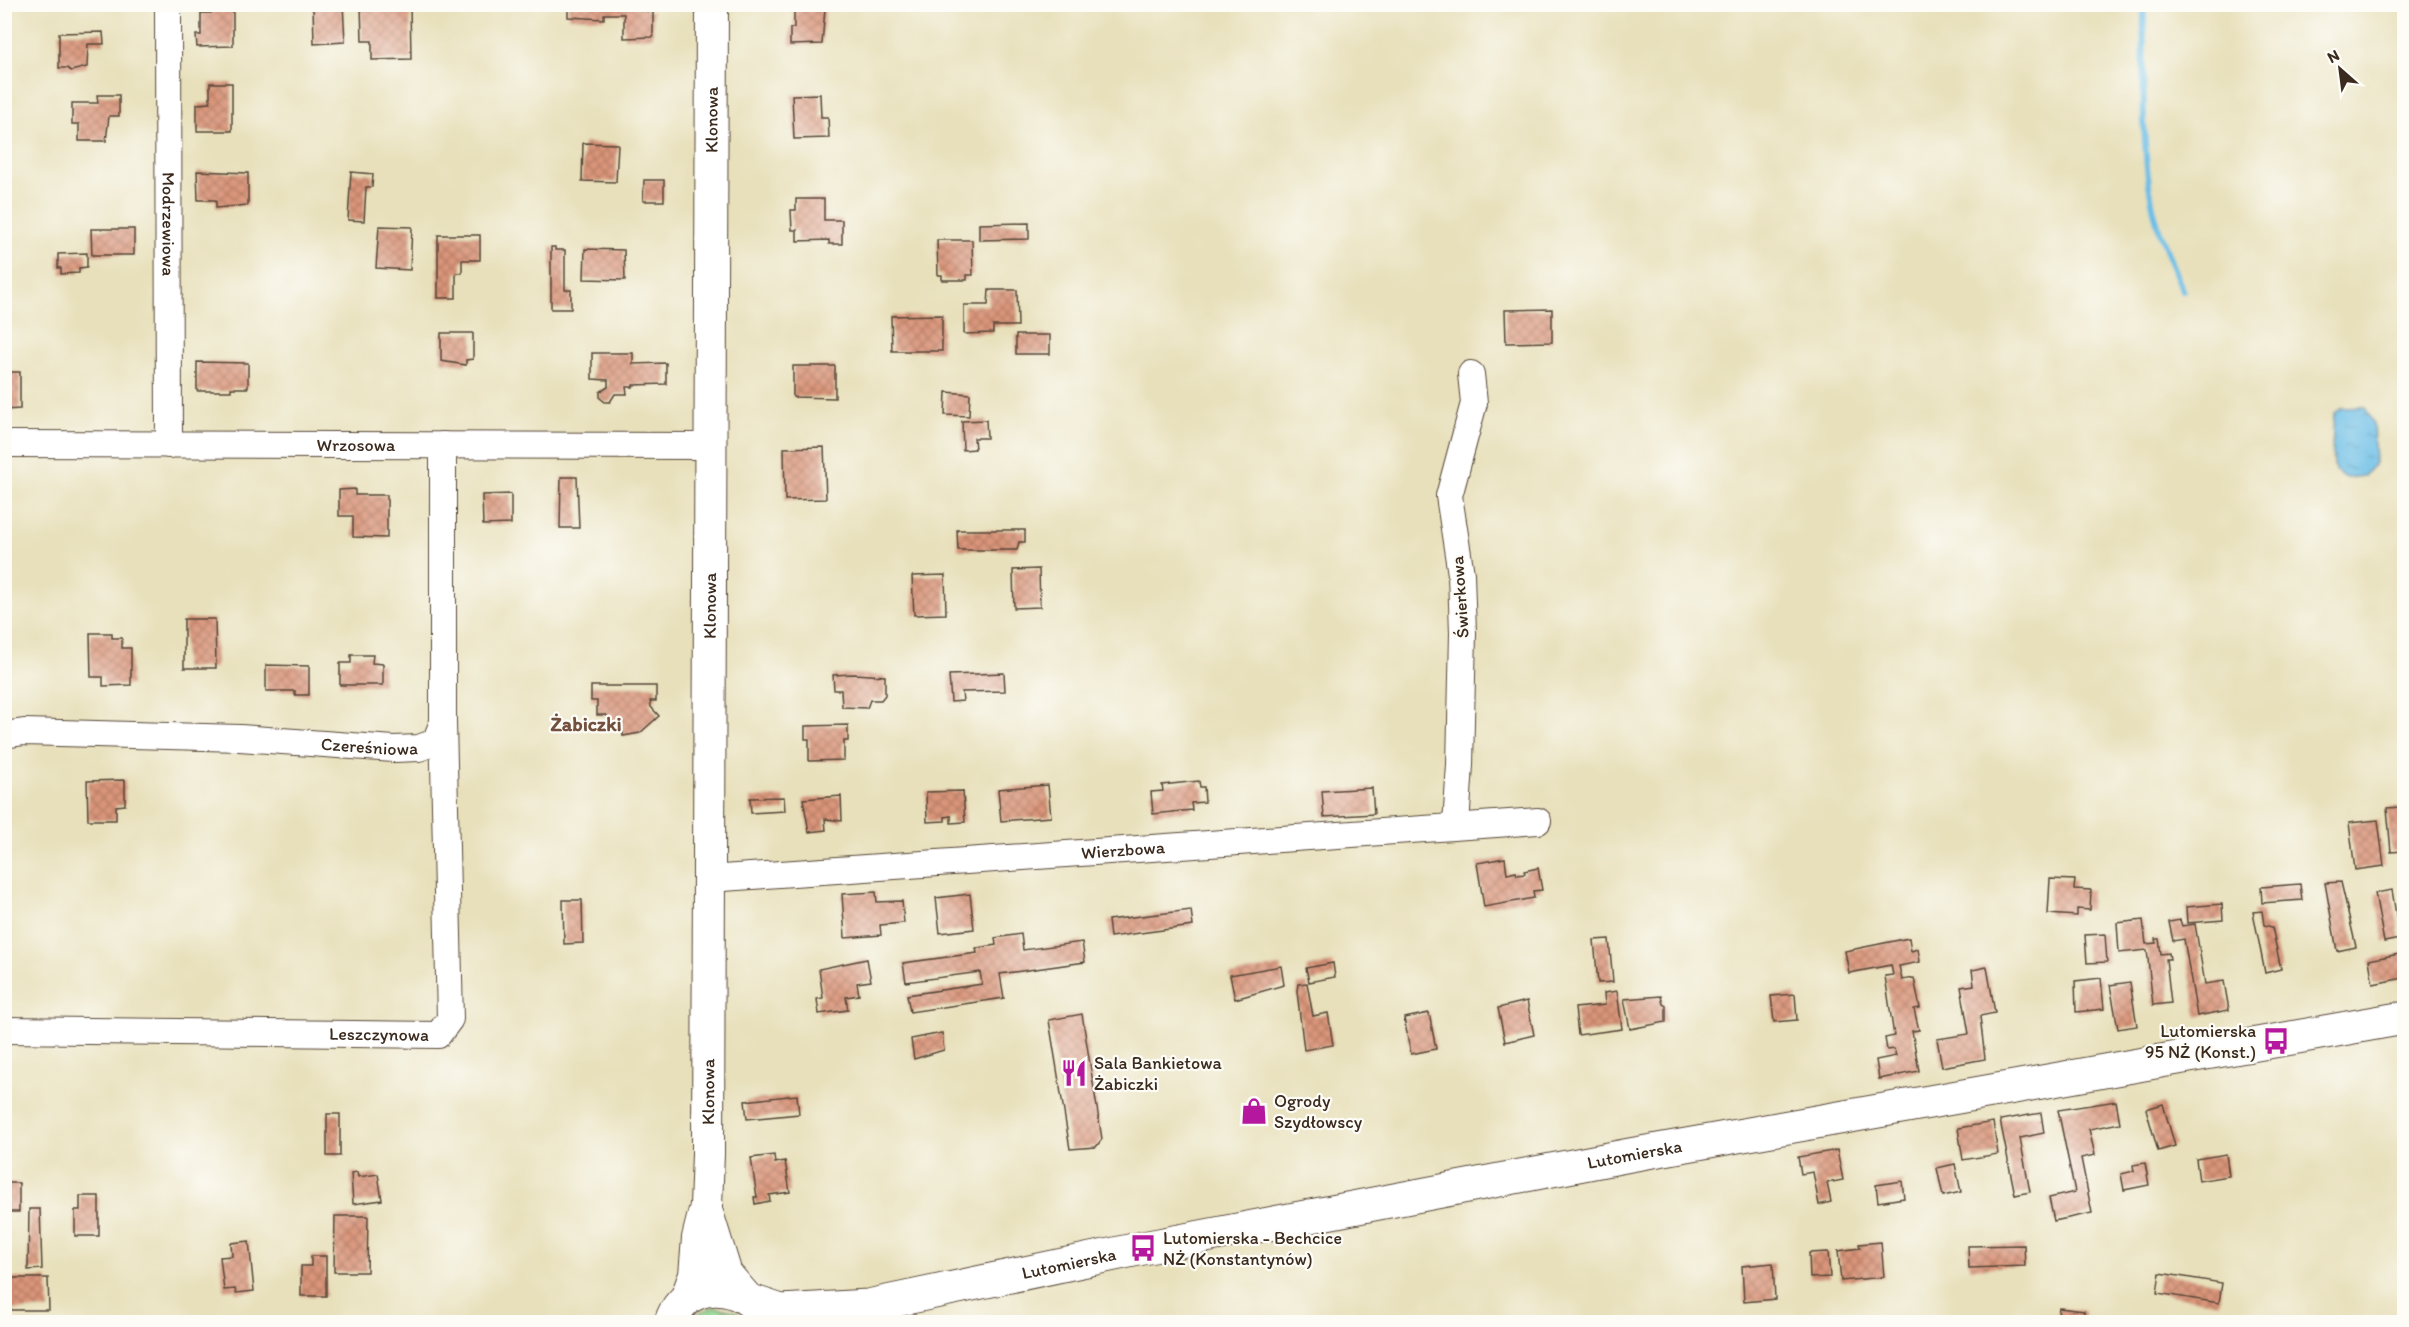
<svg xmlns="http://www.w3.org/2000/svg" width="2409" height="1327" viewBox="0 0 2409 1327" font-family="Itim,sans-serif">
	<style>
		.grass { fill: url(#grass-dots); stroke: #668259; stroke-width: 1.5 }
		.water { fill: url(#water-ripples); stroke: #527482; stroke-width: 1.5 }
		.lines { fill: none; stroke-linecap: round; stroke-linejoin: round }
		.stream { stroke: #6abee6; stroke-width: 6 }
		.building { fill: url(#building-cross-hatch) }
		.minor-casing { stroke: #554536; stroke-width: 28 }
		.tertiary-casing { stroke: #554536; stroke-width: 34 }
		.secondary-casing { stroke: #554536; stroke-width: 35 }
		.minor { stroke: #fff; stroke-width: 26 }
		.tertiary { stroke: #fff; stroke-width: 32 }
		.secondary { stroke: #fff; stroke-width: 33 }
		.labels { text-anchor: middle; dominant-baseline: central; stroke-width: 4.5; stroke-linejoin: round; paint-order: stroke }
		.street-label { font-size: 18px; fill: #3b2a1e; stroke: #fdfcf7 }
		.poi-label { font-size: 18px; fill: #3b2a1e; stroke: #fdfcf7; text-anchor: start }
		.neighbourhood-label { font-size: 20px; font-weight: bold; fill: #734f3e; stroke: #fdfcf7 }
	</style>
	<defs>
		<pattern id="grass-dots" width="8" height="8" patternUnits="userSpaceOnUse" patternTransform="scale(1.5)"><rect width="8" height="8" fill="#92da94"/><path d="M2 2h.1M6 6h.1" fill="none" stroke="#7fbb7f" stroke-width="1.8" stroke-linecap="round"/></pattern>
		<pattern id="water-ripples" width="26" height="14" patternUnits="userSpaceOnUse" patternTransform="scale(1.5)"><rect width="26" height="14" fill="#6abee6"/><path d="M2 4q2-2 4 0t4 0M15 11q2-2 4 0t4 0" fill="none" stroke="#589bba"/></pattern>
		<pattern id="building-cross-hatch" width="8" height="8" patternUnits="userSpaceOnUse" patternTransform="scale(1.5)"><rect width="8" height="8" fill="#da957a"/><path d="M0 0l8 8M0 8l8-8" fill="none" stroke="#b27a63"/></pattern>
	</defs>
	<rect width="100%" height="100%" fill="#fdfcf7"/>
	<filter id="ink" filterUnits="userSpaceOnUse"><feTurbulence type="fractalNoise" baseFrequency=".0167" numOctaves="2"/><feDisplacementMap in="SourceGraphic" scale="12" xChannelSelector="R" yChannelSelector="G"/><feConvolveMatrix kernelMatrix="1 2 1 2 8 2 1 2 1" color-interpolation-filters="sRGB"/></filter>
	<filter id="wash" filterUnits="userSpaceOnUse"><feTurbulence type="fractalNoise" baseFrequency=".008" numOctaves="4" result="noise"/><feDisplacementMap in="SourceGraphic" scale="24" xChannelSelector="R" yChannelSelector="G"/><feGaussianBlur stdDeviation="1.35" result="paint"/><feColorMatrix in="noise" values="0 0 0 0 0 0 0 0 0 0 0 0 0 0 0 0 0 1.4 0 .05"/><feComposite in="paint" operator="in"/></filter>
	<g filter="url(#wash)">
		<rect width="100%" height="100%" fill="#e8e0bb"/>
		<path class="grass" d="M713,1307L735,1311L746,1322H691L698,1313Z"/>
		<path class="water" d="M2365,407L2373,423L2375,463L2364,476L2346,478L2335,470L2332,451L2334,414L2342,408Z"/>
		<g class="lines">
			<path class="stream" d="M2144,4C2144,70 2139,165 2158,226C2165,248 2174,270 2183,291"/>
		</g>
		<g id="blocks">
			<path class="building" d="M210,4H233V46L197,47L196,35H201V13H211Z
				M343,4L345,42L314,44L313,5Z
				M361,4H410L411,59L372,60V41H362Z
				M790,4H822V9H825L822,44L790,45V28H794V11H790Z
				M568,5H646L647,11H653V37L624,38V14H604V19L568,17Z
				M103,32L104,44H88L87,67L71,71L67,68H59V33Z
				M210,83H232V131H197V104L210,103Z
				M820,94L821,117H828L829,138L794,139L792,95Z
				M97,95H119V116H109L106,141H79V124H72V103H98Z
				M583,143L618,144L616,182L582,181Z
				M197,171L248,173V205L216,208V200H198Z
				M351,172L373,174L372,187H366L364,221L348,220Z
				M644,180H664V201H643Z
				M796,199H824V220H842V244H829V240L797,241V230H792L791,210H796Z
				M1029,223V239L979,240V224Z
				M379,226L412,227L410,270L376,268Z
				M91,229H134V255H92Z
				M438,235H480V260H462V273H456V298H438Z
				M937,240H972L973,275H967V280H942V275H938Z
				M551,247H555V250H565V290H571V309H551Z
				M585,249L624,250L625,280L584,279Z
				M87,253V267L79,268V273L61,274V268H58V254Z
				M989,290H1017L1018,326H993V333L964,334V305H988Z
				M1552,309V342L1506,343L1505,310Z
				M942,315V351H892L891,316Z
				M441,333H473V359L466,360V365L441,361Z
				M1016,335H1050V354H1016Z
				M592,353H633V364L666,363V384L633,385V387H626L627,394H615L610,402H605L600,398V392L608,387V380L592,379Z
				M197,362L248,363V388H231V391H197Z
				M793,366H835V398L793,397Z
				M4,372H20V409L4,410Z
				M946,392L970,394L969,416L945,415Z
				M986,420L987,438H974L975,449L963,450L962,421Z
				M824,447L826,499L785,500L784,448Z
				M561,477H577L579,528H560Z
				M355,489V495H387V538L353,537V516H339V490Z
				M511,494V524L483,525L482,495Z
				M957,530H1025V542H1019L1017,550H958Z
				M1039,569L1040,607L1014,608L1013,570Z
				M945,575L946,614L914,615L912,576Z
				M184,619H215L216,668H184Z
				M90,633H112V638H122V648H131V685L103,686V677H91Z
				M351,655H373L372,663L383,664V685H340V663H351Z
				M266,665L309,666V695H295V691H266Z
				M1004,673L1005,691L962,692L963,701L951,702L949,675Z
				M854,674L885,676V695L881,700H870L867,708L842,707L841,690H834L833,675Z
				M591,686H656V701H650L651,707L659,716L640,733L623,736V732L606,715H597V701H591Z
				M848,725V741H844V760L809,761V739H805V726Z
				M125,780V805L116,806V820H88L87,781Z
				M1199,781L1200,787H1204L1205,802L1191,803L1192,810L1153,814L1151,792L1163,791L1162,785Z
				M1048,785L1051,817L1001,821L998,789Z
				M1372,788L1374,814L1324,817L1322,791Z
				M963,791L965,822L951,823V816L945,817V821L927,822L926,792Z
				M841,796L842,821L825,819L826,830L809,832L803,799Z
				M784,797L785,811L751,813L750,798Z
				M2401,807L2404,851L2391,852L2387,808Z
				M2378,820L2384,866L2355,870L2349,823Z
				M1505,858L1507,874L1516,872L1517,875L1525,874L1524,871L1538,868L1542,890L1533,891L1534,898L1484,907L1477,863Z
				M2050,879L2075,880L2074,889L2091,890L2090,910L2077,909V916L2048,914Z
				M2341,882L2356,947L2337,951L2325,883Z
				M2300,884L2302,900L2262,903L2261,887Z
				M2392,890L2400,939L2384,942L2375,893Z
				M876,892L877,902L902,901L904,923L880,925L881,935L845,938L842,894Z
				M970,894L974,929L940,933L936,898Z
				M563,900H582L583,943L564,944Z
				M2222,904L2223,920L2187,923L2186,907Z
				M1191,910L1193,926L1110,937L1108,920Z
				M2262,911L2264,925L2272,927L2281,969L2265,973L2253,912Z
				M2143,920L2146,944L2156,943L2155,939H2159L2161,954L2169,953L2170,959H2166L2171,1003L2153,1005L2147,950L2119,953L2117,923Z
				M2180,920L2182,926L2195,924L2205,984L2224,981L2229,1010L2197,1016L2184,939L2173,941L2169,922Z
				M1021,934L1023,950L1082,942L1085,962L1000,974L1004,998L910,1012L907,995L982,984L980,972L906,982L903,963L977,953L976,948L996,945L995,938Z
				M2105,934L2107,962L2087,963L2085,935Z
				M1909,938L1911,951L1918,949L1920,962L1899,966L1902,980L1914,978L1920,1008L1914,1009L1919,1030L1912,1031L1919,1071L1879,1079L1876,1060L1896,1056L1894,1049L1887,1050L1885,1038L1894,1036L1885,976L1893,975L1891,965L1849,973L1845,951Z
				M1609,939L1613,982L1598,983L1594,940Z
				M2404,953V978L2373,984L2369,960Z
				M867,959L871,981L857,983L859,995L846,997L848,1010L819,1014L817,999L823,998L819,969Z
				M1333,963L1335,977L1309,982L1306,968Z
				M1281,966L1284,985L1235,999L1230,975Z
				M1987,967L1995,1013L1980,1016L1985,1059L1942,1067L1937,1039L1969,1034L1961,987L1974,985L1972,970Z
				M2101,978L2104,1009L2076,1012L2075,981Z
				M2130,982L2137,1026L2118,1029L2110,985Z
				M1307,983L1313,1016L1328,1013L1333,1045L1304,1050L1297,991L1298,984Z
				M1617,991L1622,1029L1578,1035L1575,1008L1605,1005L1604,993Z
				M1795,994L1797,1020L1774,1022L1771,996Z
				M1661,996L1663,1004L1666,1006V1022L1630,1029L1624,999Z
				M1527,1001L1534,1035L1505,1042L1498,1008Z
				M1429,1013L1436,1049L1411,1054L1404,1018Z
				M1082,1014L1102,1139L1096,1147L1070,1149L1049,1020Z
				M942,1033L944,1050L914,1059L911,1039Z
				M797,1095L799,1114L747,1119L745,1101Z
				M2116,1101L2120,1123L2089,1129L2095,1155L2081,1158L2092,1213L2054,1221L2049,1198L2075,1192L2058,1110Z
				M2163,1104L2175,1146L2158,1151L2146,1109Z
				M2041,1113L2044,1133L2020,1138L2030,1192L2015,1195L2000,1120Z
				M327,1114H340V1156H327Z
				M1993,1122L1998,1154L1963,1160L1958,1128Z
				M1837,1150L1843,1180L1827,1183L1831,1202L1819,1205L1813,1172L1801,1174L1798,1157Z
				M2226,1154L2229,1176L2199,1181L2196,1159Z
				M774,1155L775,1163L785,1161L790,1192L769,1195L770,1201L755,1204L754,1197H757L751,1158Z
				M2145,1163L2149,1185L2124,1190L2121,1174L2134,1171L2133,1165Z
				M1955,1164L1961,1192L1943,1196L1937,1168Z
				M357,1172L358,1177L378,1174L382,1200L353,1204L351,1173Z
				M1902,1181L1904,1198L1878,1202L1876,1185Z
				M4,1183H19V1212H4Z
				M80,1196H99V1236H75V1210H80Z
				M29,1209H40L42,1269L28,1270Z
				M335,1216H368L367,1272H334Z
				M249,1241L254,1291L236,1293L235,1289L224,1290L220,1257L232,1256L231,1243Z
				M1881,1242L1884,1277L1841,1281L1838,1251L1860,1248L1859,1244Z
				M2024,1245L2025,1266L1969,1268L1968,1246Z
				M1828,1252L1830,1277L1810,1278L1809,1253Z
				M311,1256H326V1296H301V1266H311Z
				M1773,1263L1775,1299L1744,1302L1742,1266Z
				M2160,1273L2222,1283L2219,1303L2157,1293Z
				M9,1278H48L49,1310H9Z
				M2059,1308L2084,1311L2083,1322H2057Z"/>
		</g>
	</g>
	<g filter="url(#ink)">
		<use href="#blocks" fill-opacity="0" stroke="#554536" stroke-width="1.5"/>
		<g class="lines">
			<defs>
				<g id="minor">
					<path id="s1" d="M168,4L169,445"/>
					<path id="s2" d="M4,444L710,446"/>
					<path id="s3" d="M4,735L24,732L240,738L394,749L419,748L435,742L443,722V445"/>
					<path d="M1456,825L1460,765L1463,633L1461,574L1449,496L1474,403L1471,374"/>
					<path id="s4" d="M708,879L1538,821"/>
					<path id="s5" d="M4,1030L438,1035L450,1019L443,722"/>
				</g>
				<g id="tertiary">
					<path d="M708,1216L726,1274L744,1295"/>
					<path id="s6" d="M686,1299L695,1275L698,1238L706,1206L708,1154L712,4"/>
				</g>
				<g id="secondary">
					<path id="s7" d="M754,1302L781,1311L868,1306L1143,1248L1630,1155L2404,1018"/>
					<path d="M671,1322C686,1276 747,1281 766,1321"/>
				</g>
			</defs>
			<use href="#minor" class="minor-casing"/>
			<use href="#tertiary" class="tertiary-casing"/>
			<use href="#secondary" class="secondary-casing"/>
			<use href="#minor" class="minor"/>
			<use href="#tertiary" class="tertiary"/>
			<use href="#secondary" class="secondary"/>
		</g>
	</g>
	<defs>
		<symbol id="bus-bare" viewBox="-9 -9 18 18"><path d="M-5-6H5V4H4V6H2V4H-2V6H-4V4H-5ZM-3.5-4V0h7V-4ZM-3.5 1.2v1.5H-2V1.2ZM2 1.2v1.5H3.5V1.2Z" fill="#b5179e" stroke="#fdfcf7" stroke-width="2.5" paint-order="stroke"/></symbol>
		<symbol id="restaurant-bare" viewBox="-9 -9 18 18"><path d="M-5-6h1v4h1v-4h1v4h1v-4h1v5L-1.5 .5V6h-2V.5L-5-1ZM5-6V6H3V1.5H1.5Q1.5-4 5-6Z" fill="#b5179e" stroke="#fdfcf7" stroke-width="2.5" paint-order="stroke"/></symbol>
		<symbol id="shop-bare" viewBox="-9 -9 18 18"><path d="M-5-2.5h2.3a2.7 3.5 0 0 1 5.4 0H5L5.5 6h-11ZM-1.5-2.5h3a1.5 2.3 0 0 0-3 0Z" fill="#b5179e" stroke="#fdfcf7" stroke-width="2.5" paint-order="stroke"/></symbol>
	</defs>
	<g fill-rule="evenodd">
		<use href="#bus-bare" x="2257" y="1022" width="38" height="38"/>
		<use href="#restaurant-bare" x="1055" y="1054" width="38" height="38"/>
		<use href="#shop-bare" x="1235" y="1092" width="38" height="38"/>
		<use href="#bus-bare" x="1124" y="1229" width="38" height="38"/>
	</g>
	<g class="labels">
		<g class="street-label">
			<text stroke="none"><textPath href="#s6" startOffset="1182">Klonowa</textPath></text>
			<text stroke="none"><textPath href="#s1" startOffset="220">Modrzewiowa</textPath></text>
			<text stroke="none"><textPath href="#s2" startOffset="352">Wrzosowa</textPath></text>
			<text transform="translate(1460 597) rotate(-94)">Świerkowa</text>
			<text stroke="none"><textPath href="#s6" startOffset="696">Klonowa</textPath></text>
			<text stroke="none"><textPath href="#s3" startOffset="366">Czereśniowa</textPath></text>
			<text stroke="none"><textPath href="#s4" startOffset="416">Wierzbowa</textPath></text>
			<text stroke="none"><textPath href="#s5" startOffset="375">Leszczynowa</textPath></text>
			<text stroke="none"><textPath href="#s6" startOffset="210">Klonowa</textPath></text>
			<text stroke="none"><textPath href="#s7" startOffset="897">Lutomierska</textPath></text>
			<text stroke="none"><textPath href="#s7" startOffset="321">Lutomierska</textPath></text>
		</g>
		<g class="poi-label">
			<text x="2256" y="1031" text-anchor="end">Lutomierska<tspan x="2256" dy="21">95 NŻ (Konst.)</tspan></text>
			<text x="1094" y="1063">Sala Bankietowa<tspan x="1094" dy="21">Żabiczki</tspan></text>
			<text x="1274" y="1101">Ogrody<tspan x="1274" dy="21">Szydłowscy</tspan></text>
			<text x="1163" y="1238">Lutomierska - Bechcice<tspan x="1163" dy="21">NŻ (Konstantynów)</tspan></text>
		</g>
		<g class="neighbourhood-label">
			<text x="586" y="724">Żabiczki</text>
		</g>
	</g>
	<rect width="2409" height="1327" fill="none" stroke="#fdfcf7" stroke-width="24"/>
	<g transform="translate(2340 69) rotate(332)" stroke="#fdfcf7" stroke-width="4.5" paint-order="stroke">
	<path d="M0-4.5L10 22L0 15L-10 22Z" fill="#3b2a1e"/>
	<text y="-9" font-size="16" font-weight="bold" text-anchor="middle" fill="#3b2a1e">N</text>
	</g>
</svg>
